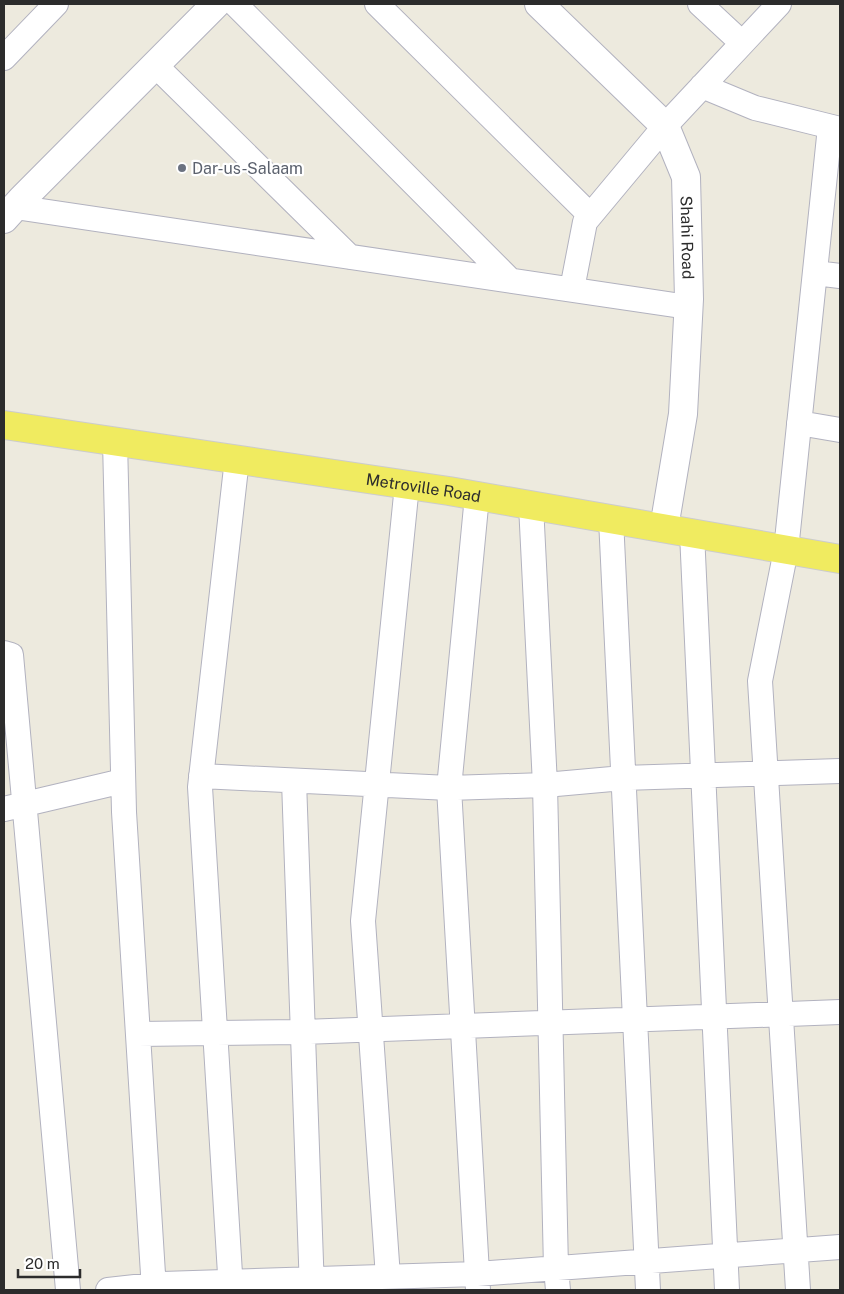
<svg xmlns="http://www.w3.org/2000/svg" width="844" height="1294" viewBox="0 0 844 1294" font-family="'Public Sans',sans-serif">
	<style>
		.lines { fill: none; stroke-linecap: round; stroke-linejoin: round }
		.minor-casing { stroke: #b2b2bf; stroke-width: 26 }
		.tertiary-casing { stroke: #b2b2bf; stroke-width: 30 }
		.primary-casing { stroke: #ccc; stroke-width: 30 }
		.minor { stroke: #fff; stroke-width: 24 }
		.tertiary { stroke: #fff; stroke-width: 28 }
		.primary { stroke: #f0eb60; stroke-width: 28 }
		.worship-dot { fill: #6b7280; stroke: #fff; stroke-width: 2 }
		.labels { text-anchor: middle; dominant-baseline: central; stroke-width: 4.5; stroke-linejoin: round; paint-order: stroke }
		.worship-label { font-size: 16px; fill: #5b616d; stroke: #fff; text-anchor: start }
		.street-label { font-size: 16px; fill: #2c2c2c; stroke: #fff }
	</style>
	<rect width="100%" height="100%" fill="#edeade"/>
	<g class="lines">
		<defs>
			<path id="minor" d="M235,4L510,280
				M377,4L590,215
				M700,4L742,43
				M4,58L56,4
				M155,65L350,257
				M702,86L755,108L840,129
				M15,207L688,307
				M815,273L840,276
				M572,289L585,222L665,126L779,4
				M799,423L840,430
				M115,441L124,812L154,1290
				M477,496L449,788L478,1290
				M531,505L545,785L556,1268L558,1290
				M611,519L648,1290
				M692,533L727,1290
				M4,653L11,655L68,1290
				M201,776L449,788L545,785L623,778L840,771
				M294,781L312,1290
				M4,809L123,781
				M138,1034L303,1032L840,1012
				M388,1277L363,921L407,485
				M108,1290L162,1284L477,1274L840,1247
				M231,1290L200,787L237,459
				M798,1290L760,681L786,550L830,127"/>
			<g id="tertiary">
				<path id="s1" d="M539,4L665,126L686,177L689,299L683,414L664,528"/>
				<path d="M4,219L22,199L216,4"/>
			</g>
			<g id="primary">
				<path id="s2" d="M4,425L449,491L840,559"/>
			</g>
		</defs>
		<use href="#minor" class="minor-casing"/>
		<use href="#tertiary" class="tertiary-casing"/>
		<use href="#primary" class="primary-casing"/>
		<use href="#minor" class="minor"/>
		<use href="#tertiary" class="tertiary"/>
		<use href="#primary" class="primary"/>
	</g>
	<circle class="worship-dot" cx="182" cy="168" r="5"/>
	<g class="labels">
		<g class="worship-label">
			<text x="192" y="168">Dar-us-Salaam</text>
		</g>
		<g class="street-label">
			<text stroke="none"><textPath href="#s1" startOffset="291">Shahi Road</textPath></text>
			<text stroke="none"><textPath href="#s2" startOffset="424">Metroville Road</textPath></text>
		</g>
	</g>
	<rect width="844" height="1294" fill="none" stroke="#2c2c2c" stroke-width="10"/>
	<path d="M18 1269v8h62v-8" fill="none" stroke="#2c2c2c" stroke-width="2.5"/>
	<text x="25" y="1269" font-size="15" fill="#2c2c2c" stroke="#ffffff" stroke-width="4" paint-order="stroke">20 m</text>
</svg>
